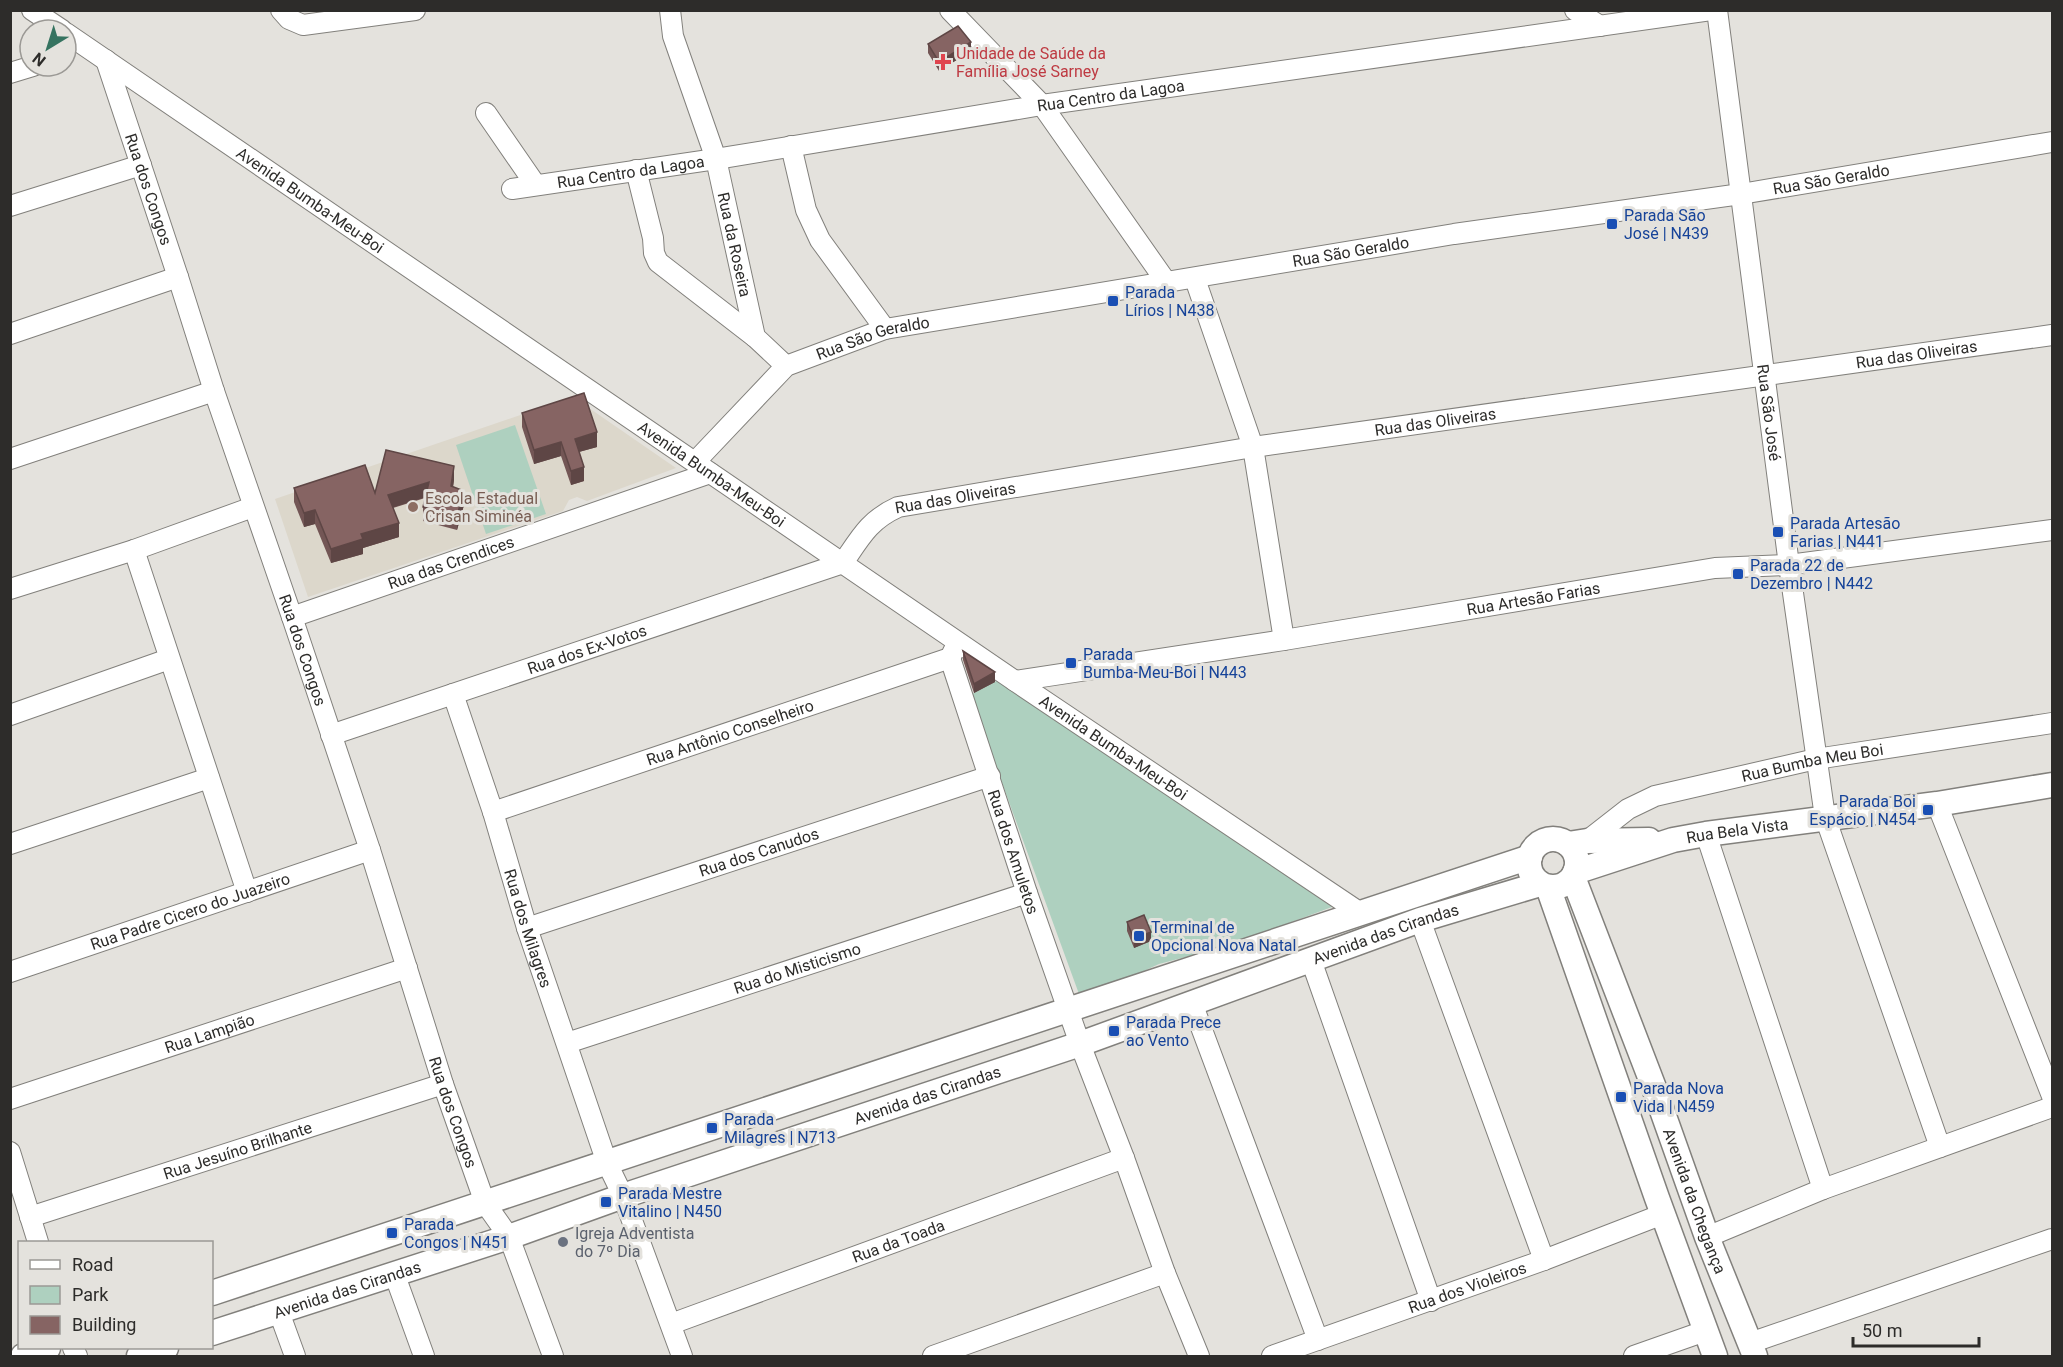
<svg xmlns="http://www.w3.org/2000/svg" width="2063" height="1367" viewBox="0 0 2063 1367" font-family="Roboto,sans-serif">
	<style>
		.built { fill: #dcd7cb }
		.green { fill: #aed0bf }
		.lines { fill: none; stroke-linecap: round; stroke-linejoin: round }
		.minor-casing { stroke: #82807c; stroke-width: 22 }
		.tertiary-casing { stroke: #82807c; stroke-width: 27 }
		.minor { stroke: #fff; stroke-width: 20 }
		.tertiary { stroke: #fff; stroke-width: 24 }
		.wall { fill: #735655 }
		.shaded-wall { fill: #5e4645 }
		.building { fill: #866463; stroke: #5e4645; stroke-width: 1.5 }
		.health-dot { fill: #e0444e; stroke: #e4e2dd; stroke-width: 2 }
		.transit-dot { fill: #1a4fb4; stroke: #e4e2dd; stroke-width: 2 }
		.education-dot { fill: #8d6e63; stroke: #e4e2dd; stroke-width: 2 }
		.worship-dot { fill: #6b7280; stroke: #e4e2dd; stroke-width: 2 }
		.labels { text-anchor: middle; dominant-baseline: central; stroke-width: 6; stroke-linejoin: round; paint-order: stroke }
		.health-label { font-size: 16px; fill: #be3a42; stroke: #e4e2dd; text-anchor: start }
		.street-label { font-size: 16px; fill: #2d2c2a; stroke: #e4e2dd }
		.transit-label { font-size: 16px; fill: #164399; stroke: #e4e2dd; text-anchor: start }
		.education-label { font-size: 16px; fill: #785e54; stroke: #e4e2dd; text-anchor: start }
		.worship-label { font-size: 16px; fill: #5b616d; stroke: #e4e2dd; text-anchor: start }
	</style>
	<rect width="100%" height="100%" fill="#e4e2dd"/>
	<path class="built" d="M573,397L676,468L587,501L577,497L569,500L563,511L308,597L275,499Z"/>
	<path class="green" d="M515,425L546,514L486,534L456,445Z
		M1002,678L1332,907L1227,946L1159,964L1118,983L1079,994L970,695Z"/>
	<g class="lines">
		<defs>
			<g id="minor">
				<path d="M32,10L62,30"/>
				<path d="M281,10L289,19L303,25L415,10"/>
				<path id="s1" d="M670,10L673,36L716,159L755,337L786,366"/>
				<path d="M950,10L1042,105L1167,283"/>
				<path d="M1575,10L1600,26"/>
				<path id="s2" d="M1717,10L1789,565L1825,817L1940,1147"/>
				<path id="s3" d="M66,33L1015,681L1359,912"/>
				<path id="s4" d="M106,60L178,277L214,391L292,617L370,850L443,1084L485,1203L509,1237L553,1356"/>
				<path d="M10,73L33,66"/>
				<path d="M486,113L535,184"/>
				<path d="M791,146L806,210L820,240L885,329"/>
				<path d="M636,170L653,238L654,253L658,262L755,337"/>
				<path id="s5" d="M512,189L716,159L1042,105L1711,10"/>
				<path d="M10,206L141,165"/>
				<path d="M1195,279L1253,447L1284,640"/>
				<path d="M10,334L178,277"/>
				<path d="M10,459L214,391"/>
				<path id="s6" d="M695,462L786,366L885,329L1454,234L1741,194L2052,142"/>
				<path d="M134,550L247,892"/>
				<path d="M10,589L134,550L253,507"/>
				<path id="s7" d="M292,617L710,473"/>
				<path id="s8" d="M950,658L1027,893L1080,1044L1124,1158L1165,1273L1199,1356"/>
				<path id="s9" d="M1015,681L1284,640L1715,568L1789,565L2052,530"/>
				<path id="s10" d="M453,694L493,812L527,928L607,1163L623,1196L682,1356"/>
				<path d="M10,715L169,659"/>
				<path id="s11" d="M331,735L843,563C860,538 869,520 898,507L1253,447L2052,335"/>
				<path d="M1937,804L2052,1096"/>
				<path id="s12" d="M493,812L950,658L956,646"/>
				<path d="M1706,834L1823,1189"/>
				<path id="s13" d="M1587,841L1628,809L1655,796L1816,759L2052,723"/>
				<path d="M10,844L209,778"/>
				<path d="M1420,920L1544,1260"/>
				<path id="s14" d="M527,928L990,776"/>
				<path d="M1311,960L1431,1301"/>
				<path id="s15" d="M10,972L370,850"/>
				<path d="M1192,1003L1318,1340"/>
				<path id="s16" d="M567,1043L1027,893"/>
				<path id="s17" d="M10,1099L407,968"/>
				<path d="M10,1152L38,1242"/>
				<path id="s18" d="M30,1217L443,1084"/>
				<path d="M1707,1237L1823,1189L2052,1107"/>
				<path d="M394,1273L424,1356"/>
				<path d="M279,1312L295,1356"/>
				<path id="s19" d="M671,1324L1124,1158"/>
				<path d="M1750,1343L2052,1239"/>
				<path d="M73,1348L77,1356"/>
				<path d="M933,1356L1165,1273"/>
				<path id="s20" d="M1272,1356L1544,1260L1663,1214"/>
				<path d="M1634,1356L1705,1331"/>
			</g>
			<g id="tertiary">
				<circle cx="1553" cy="863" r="24"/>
				<path d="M1568,844L1587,841L1649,840"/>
				<path id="s21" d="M1575,872L1673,840L1706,834L1937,804L2052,785"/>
				<path id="s22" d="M1573,877L1653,1085L1707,1237L1755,1356"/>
				<path d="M1548,887L1657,1198L1715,1356"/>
				<path d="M212,1293L1530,857"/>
				<path id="s23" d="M212,1333L509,1237L623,1196L1080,1044L1420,920L1540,884"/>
				<path d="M23,1356L48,1348"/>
				<path d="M139,1356L166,1348"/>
			</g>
		</defs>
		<use href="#minor" class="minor-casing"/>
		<use href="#tertiary" class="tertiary-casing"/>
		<use href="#minor" class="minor"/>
		<use href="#tertiary" class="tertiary"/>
	</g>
	<path class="wall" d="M928,44L971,51L939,71L928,53Z
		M522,413L597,447L579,452L584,481L571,485L561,456L534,464L522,427Z
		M454,480L453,487L464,505L457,530L423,521V507L425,498L393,508L399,537L363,548V554L331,563L315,524L304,527L294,502V488L375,493Z
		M963,651L995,682L974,693L963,660Z
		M1127,922L1151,941L1134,948L1127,931Z"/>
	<path class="shaded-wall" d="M971,42V51L939,71V62Z
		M597,432V447L575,453V439Z
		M561,442V456L534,464V450Z
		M454,466V480L451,500V486Z
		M584,467V481L571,485V471Z
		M429,482V496L388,509V495Z
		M464,491V505L457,530V516Z
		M315,510V524L304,527V513Z
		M399,523V537L363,548V554L331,563V549L361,534Z
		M995,672V682L974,693V684Z
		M1151,932V941L1134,948V939Z"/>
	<path class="building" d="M958,26L971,42L939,62L928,44Z
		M584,393L597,432L575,439L584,467L571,471L561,442L534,450L522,413Z
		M386,450L454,466L451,486L464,491L457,516L423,507L429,482L388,495L399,523L361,534L363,539L331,549L315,510L304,513L294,488L365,465L375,493Z
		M963,651L995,672L974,684Z
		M1144,915L1151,932L1134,939L1127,922Z"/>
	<path class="health-dot" d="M940 53h6v6h6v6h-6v6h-6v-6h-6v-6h6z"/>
	<g class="transit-dot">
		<rect x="1606" y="218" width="12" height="12" rx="3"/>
		<rect x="1107" y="295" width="12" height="12" rx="3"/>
		<rect x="1772" y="526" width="12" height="12" rx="3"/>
		<rect x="1732" y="568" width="12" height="12" rx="3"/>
		<rect x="1065" y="657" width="12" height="12" rx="3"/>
		<rect x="1922" y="804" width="12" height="12" rx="3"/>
		<rect x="1133" y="930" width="12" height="12" rx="3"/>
		<rect x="1108" y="1025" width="12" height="12" rx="3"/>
		<rect x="1615" y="1091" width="12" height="12" rx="3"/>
		<rect x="706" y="1122" width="12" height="12" rx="3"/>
		<rect x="600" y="1196" width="12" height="12" rx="3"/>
		<rect x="386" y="1227" width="12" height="12" rx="3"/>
	</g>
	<circle class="education-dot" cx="413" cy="507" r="6"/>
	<circle class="worship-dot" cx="563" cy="1242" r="6"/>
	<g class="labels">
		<g class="health-label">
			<text x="956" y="53">Unidade de Saúde da<tspan x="956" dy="18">Família José Sarney</tspan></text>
		</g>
		<g class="street-label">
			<text stroke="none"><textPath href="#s5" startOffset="606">Rua Centro da Lagoa</textPath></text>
			<text stroke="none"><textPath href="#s5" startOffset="120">Rua Centro da Lagoa</textPath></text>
			<text stroke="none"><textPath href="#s6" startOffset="1196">Rua São Geraldo</textPath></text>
			<text stroke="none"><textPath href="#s4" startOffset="136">Rua dos Congos</textPath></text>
			<text stroke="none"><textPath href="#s3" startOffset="296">Avenida Bumba-Meu-Boi</textPath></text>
			<text stroke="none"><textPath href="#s1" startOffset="244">Rua da Roseira</textPath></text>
			<text stroke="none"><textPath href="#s6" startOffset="710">Rua São Geraldo</textPath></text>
			<text stroke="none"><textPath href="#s6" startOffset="224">Rua São Geraldo</textPath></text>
			<text stroke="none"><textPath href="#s11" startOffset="1650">Rua das Oliveiras</textPath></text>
			<text stroke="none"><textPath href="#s2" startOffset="406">Rua São José</textPath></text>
			<text stroke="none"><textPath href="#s11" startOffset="1164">Rua das Oliveiras</textPath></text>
			<text stroke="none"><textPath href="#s3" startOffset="782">Avenida Bumba-Meu-Boi</textPath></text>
			<text stroke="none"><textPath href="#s11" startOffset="678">Rua das Oliveiras</textPath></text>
			<text stroke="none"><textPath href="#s7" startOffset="168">Rua das Crendices</textPath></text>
			<text stroke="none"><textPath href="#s9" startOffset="525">Rua Artesão Farias</textPath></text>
			<text stroke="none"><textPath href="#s11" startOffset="270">Rua dos Ex-Votos</textPath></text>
			<text stroke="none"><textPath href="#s4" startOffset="622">Rua dos Congos</textPath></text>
			<text stroke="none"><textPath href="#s12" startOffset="250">Rua Antônio Conselheiro</textPath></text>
			<text stroke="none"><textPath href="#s3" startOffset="1268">Avenida Bumba-Meu-Boi</textPath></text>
			<text stroke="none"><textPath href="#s13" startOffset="243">Rua Bumba Meu Boi</textPath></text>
			<text stroke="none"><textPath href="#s21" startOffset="168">Rua Bela Vista</textPath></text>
			<text stroke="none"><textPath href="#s8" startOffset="204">Rua dos Amuletos</textPath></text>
			<text stroke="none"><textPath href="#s14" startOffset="244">Rua dos Canudos</textPath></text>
			<text stroke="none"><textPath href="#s15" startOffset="190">Rua Padre Cicero do Juazeiro</textPath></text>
			<text stroke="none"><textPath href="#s10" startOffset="246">Rua dos Milagres</textPath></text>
			<text stroke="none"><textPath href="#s23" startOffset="1240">Avenida das Cirandas</textPath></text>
			<text stroke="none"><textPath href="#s16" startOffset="242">Rua do Misticismo</textPath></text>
			<text stroke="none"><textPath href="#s17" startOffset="210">Rua Lampião</textPath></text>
			<text stroke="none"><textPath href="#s23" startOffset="754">Avenida das Cirandas</textPath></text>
			<text stroke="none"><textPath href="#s4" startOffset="1108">Rua dos Congos</textPath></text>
			<text stroke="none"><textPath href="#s18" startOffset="218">Rua Jesuíno Brilhante</textPath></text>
			<text stroke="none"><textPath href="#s22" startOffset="346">Avenida da Chegança</textPath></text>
			<text stroke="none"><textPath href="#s19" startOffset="242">Rua da Toada</textPath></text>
			<text stroke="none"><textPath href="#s20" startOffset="207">Rua dos Violeiros</textPath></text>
			<text stroke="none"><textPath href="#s23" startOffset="142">Avenida das Cirandas</textPath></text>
		</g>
		<g class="transit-label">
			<text x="1624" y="215">Parada São<tspan x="1624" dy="18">José | N439</tspan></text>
			<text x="1125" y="292">Parada<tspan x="1125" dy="18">Lírios | N438</tspan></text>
			<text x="1790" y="523">Parada Artesão<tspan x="1790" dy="18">Farias | N441</tspan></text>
			<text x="1750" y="565">Parada 22 de<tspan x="1750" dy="18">Dezembro | N442</tspan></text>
			<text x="1083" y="654">Parada<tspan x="1083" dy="18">Bumba-Meu-Boi | N443</tspan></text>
			<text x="1916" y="801" text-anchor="end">Parada Boi<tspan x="1916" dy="18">Espácio | N454</tspan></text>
			<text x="1151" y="927">Terminal de<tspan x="1151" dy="18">Opcional Nova Natal</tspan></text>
			<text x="1126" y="1022">Parada Prece<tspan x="1126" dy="18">ao Vento</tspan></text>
			<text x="1633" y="1088">Parada Nova<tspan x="1633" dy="18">Vida | N459</tspan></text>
			<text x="724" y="1119">Parada<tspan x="724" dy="18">Milagres | N713</tspan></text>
			<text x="618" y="1193">Parada Mestre<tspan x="618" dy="18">Vitalino | N450</tspan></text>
			<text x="404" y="1224">Parada<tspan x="404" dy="18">Congos | N451</tspan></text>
		</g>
		<g class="education-label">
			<text x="425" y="498">Escola Estadual<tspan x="425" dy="18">Crisan Siminéa</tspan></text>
		</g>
		<g class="worship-label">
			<text x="575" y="1233">Igreja Adventista<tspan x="575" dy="18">do 7º Dia</tspan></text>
		</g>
	</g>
	<rect width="2063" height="1367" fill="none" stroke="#2d2c2a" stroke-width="24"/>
	<rect x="18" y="1241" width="195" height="108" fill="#e4e2dd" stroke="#9b9995" stroke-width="1.5"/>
	<rect x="30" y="1260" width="30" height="9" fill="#ffffff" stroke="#9b9995" stroke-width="1.5"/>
	<text x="72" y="1271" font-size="18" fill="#2d2c2a">Road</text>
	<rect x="30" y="1286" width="30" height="18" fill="#aed0bf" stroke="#9b9995" stroke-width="1.5"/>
	<text x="72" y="1301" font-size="18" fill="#2d2c2a">Park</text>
	<rect x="30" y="1316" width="30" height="18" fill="#866463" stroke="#9b9995" stroke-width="1.5"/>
	<text x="72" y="1331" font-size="18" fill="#2d2c2a">Building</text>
	<g transform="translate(48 48) rotate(218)"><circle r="28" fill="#e4e2dd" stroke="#9b9995" stroke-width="1.5"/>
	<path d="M0-4.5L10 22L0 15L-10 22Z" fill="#357360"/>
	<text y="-9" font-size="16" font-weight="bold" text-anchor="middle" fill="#2d2c2a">N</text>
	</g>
	<path d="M1853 1337v9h126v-9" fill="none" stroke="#2d2c2a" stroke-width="3"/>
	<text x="1862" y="1337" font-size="18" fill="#2d2c2a" stroke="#e4e2dd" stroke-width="4.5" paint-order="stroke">50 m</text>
</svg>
